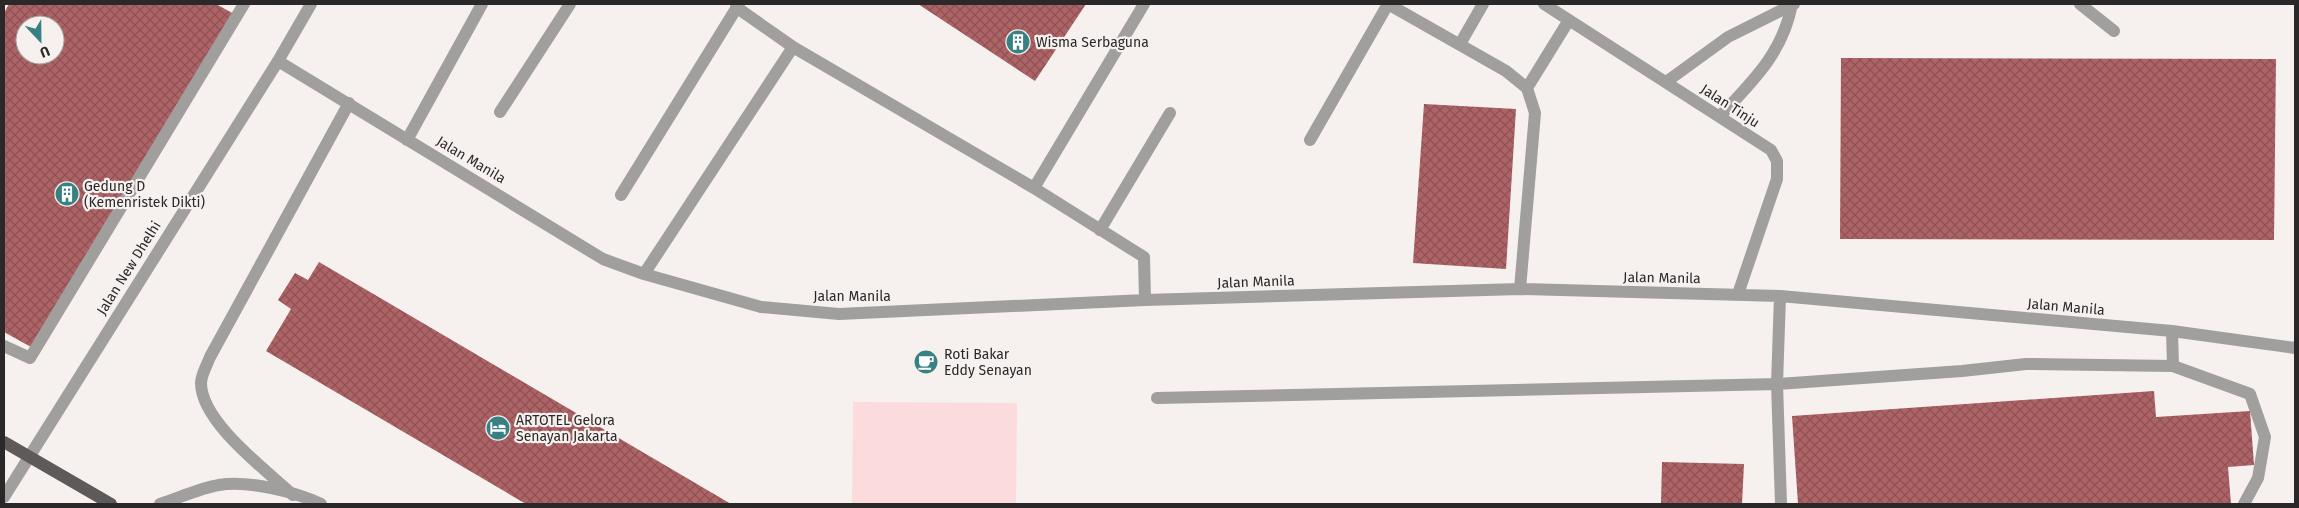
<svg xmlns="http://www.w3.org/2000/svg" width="2299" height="508" viewBox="0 0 2299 508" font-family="'Fira Sans',sans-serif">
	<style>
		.pitch { fill: #fbdbdb }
		.building { fill: url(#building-cross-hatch); fill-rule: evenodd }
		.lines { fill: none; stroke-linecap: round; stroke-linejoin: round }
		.minor { stroke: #a19e9e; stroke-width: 12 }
		.major { stroke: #5e5a59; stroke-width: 12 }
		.labels { text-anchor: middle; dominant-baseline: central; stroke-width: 4.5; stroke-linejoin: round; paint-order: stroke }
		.poi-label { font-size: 14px; fill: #2a2828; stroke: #f6f0ef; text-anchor: start }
		.street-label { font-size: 14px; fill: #2a2828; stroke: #f6f0ef }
	</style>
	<defs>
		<pattern id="building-cross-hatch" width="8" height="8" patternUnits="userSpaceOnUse" patternTransform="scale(1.25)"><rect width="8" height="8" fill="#ae6366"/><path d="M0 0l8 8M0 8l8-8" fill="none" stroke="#8e5254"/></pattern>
	</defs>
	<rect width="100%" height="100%" fill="#f6f0ef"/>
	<path class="pitch" d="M853,402L1017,403L1016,504H852Z"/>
	<path class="building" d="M9,4H216L234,14L40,352L4,332V13ZM25,25H55V55H25Z
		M918,4H1086L1035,81Z
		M1841,58L2276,59L2274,240L1840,239Z
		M1424,104L1516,109L1506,269L1413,263Z
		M319,262L731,504H526L266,351L291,309L278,300L295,273L308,280Z
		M2154,391L2156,417L2250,411L2254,465L2228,467L2231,504H1798L1792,416Z
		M1662,462L1744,464L1742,504H1661Z"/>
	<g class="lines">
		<path class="minor" d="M1388,4L1506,71L1527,88L1535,113L1520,289
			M1544,4L1771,150L1777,161V179L1738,294
			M2080,4L2114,31
			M736,7L793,47L1034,188L1144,257L1145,300
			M1460,44L1483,4
			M278,61L603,259L644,274L761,307L839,314L1145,300L1520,289L1780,296L2172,331L2295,348
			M1666,82L1728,37L1794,4
			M1527,88L1569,20
			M500,112L570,4
			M1720,116C1752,82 1783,53 1792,4
			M407,140L482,4
			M1310,140L1388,4
			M1034,188L1144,4
			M621,195L739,4
			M1100,230L1170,113
			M644,274L793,47
			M1780,296L1777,384L1781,504
			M4,346L30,358L244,4
			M2173,366L2250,394L2265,437L2258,478L2244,504
			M1157,398L1777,384L1962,371L2026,364L2173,366L2172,331
			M293,495C266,470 201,422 201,383C201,375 207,365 210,357L349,103
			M4,497L278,61L311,4
			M160,504C179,498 200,488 219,485C248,480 296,492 321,504"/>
		<path class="major" d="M4,442L111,504"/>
	</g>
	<defs>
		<symbol id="building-disc" viewBox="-11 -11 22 22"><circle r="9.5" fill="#388183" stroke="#f6f0ef"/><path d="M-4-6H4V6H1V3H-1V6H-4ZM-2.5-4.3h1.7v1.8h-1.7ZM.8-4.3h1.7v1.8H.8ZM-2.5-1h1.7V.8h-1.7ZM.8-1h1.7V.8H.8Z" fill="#fff"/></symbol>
		<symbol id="cafe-disc" viewBox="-11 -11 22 22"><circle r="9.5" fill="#388183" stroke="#f6f0ef"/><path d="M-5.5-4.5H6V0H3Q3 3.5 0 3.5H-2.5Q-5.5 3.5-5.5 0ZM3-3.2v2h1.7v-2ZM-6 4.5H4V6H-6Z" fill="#fff"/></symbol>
		<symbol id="hotel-disc" viewBox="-11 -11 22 22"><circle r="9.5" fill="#388183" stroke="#f6f0ef"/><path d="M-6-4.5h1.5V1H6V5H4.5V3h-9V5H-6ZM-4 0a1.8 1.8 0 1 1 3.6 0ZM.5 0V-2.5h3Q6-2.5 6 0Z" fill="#fff"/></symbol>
	</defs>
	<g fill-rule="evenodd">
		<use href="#building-disc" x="1004" y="28" width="28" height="28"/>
		<use href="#building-disc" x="53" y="180" width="28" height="28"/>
		<use href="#cafe-disc" x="912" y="348" width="28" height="28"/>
		<use href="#hotel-disc" x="484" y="414" width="28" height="28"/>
	</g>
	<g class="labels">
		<g class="poi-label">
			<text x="1036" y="42">Wisma Serbaguna</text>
			<text x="84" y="186">Gedung D<tspan x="84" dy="16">(Kemenristek Dikti)</tspan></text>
			<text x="944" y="354">Roti Bakar<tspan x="944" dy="16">Eddy Senayan</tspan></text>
			<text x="516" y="420">ARTOTEL Gelora<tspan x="516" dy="16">Senayan Jakarta</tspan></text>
		</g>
		<g class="street-label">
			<text transform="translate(1730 106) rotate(33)">Jalan Tinju</text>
			<text transform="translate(471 160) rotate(31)">Jalan Manila</text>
			<text transform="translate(129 268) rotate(-58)">Jalan New Dhelhi</text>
			<text transform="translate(1662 278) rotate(1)">Jalan Manila</text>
			<text transform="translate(1256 282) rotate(-2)">Jalan Manila</text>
			<text x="852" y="296">Jalan Manila</text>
			<text transform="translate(2066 307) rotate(5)">Jalan Manila</text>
		</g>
	</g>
	<rect width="2299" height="508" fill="none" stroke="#2a2828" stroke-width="10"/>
	<g transform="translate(40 40) rotate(158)"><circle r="24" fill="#f6f0ef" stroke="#a4a09f"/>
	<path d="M0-4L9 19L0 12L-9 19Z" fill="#388183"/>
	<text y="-8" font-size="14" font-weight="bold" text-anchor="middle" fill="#2a2828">U</text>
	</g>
</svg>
